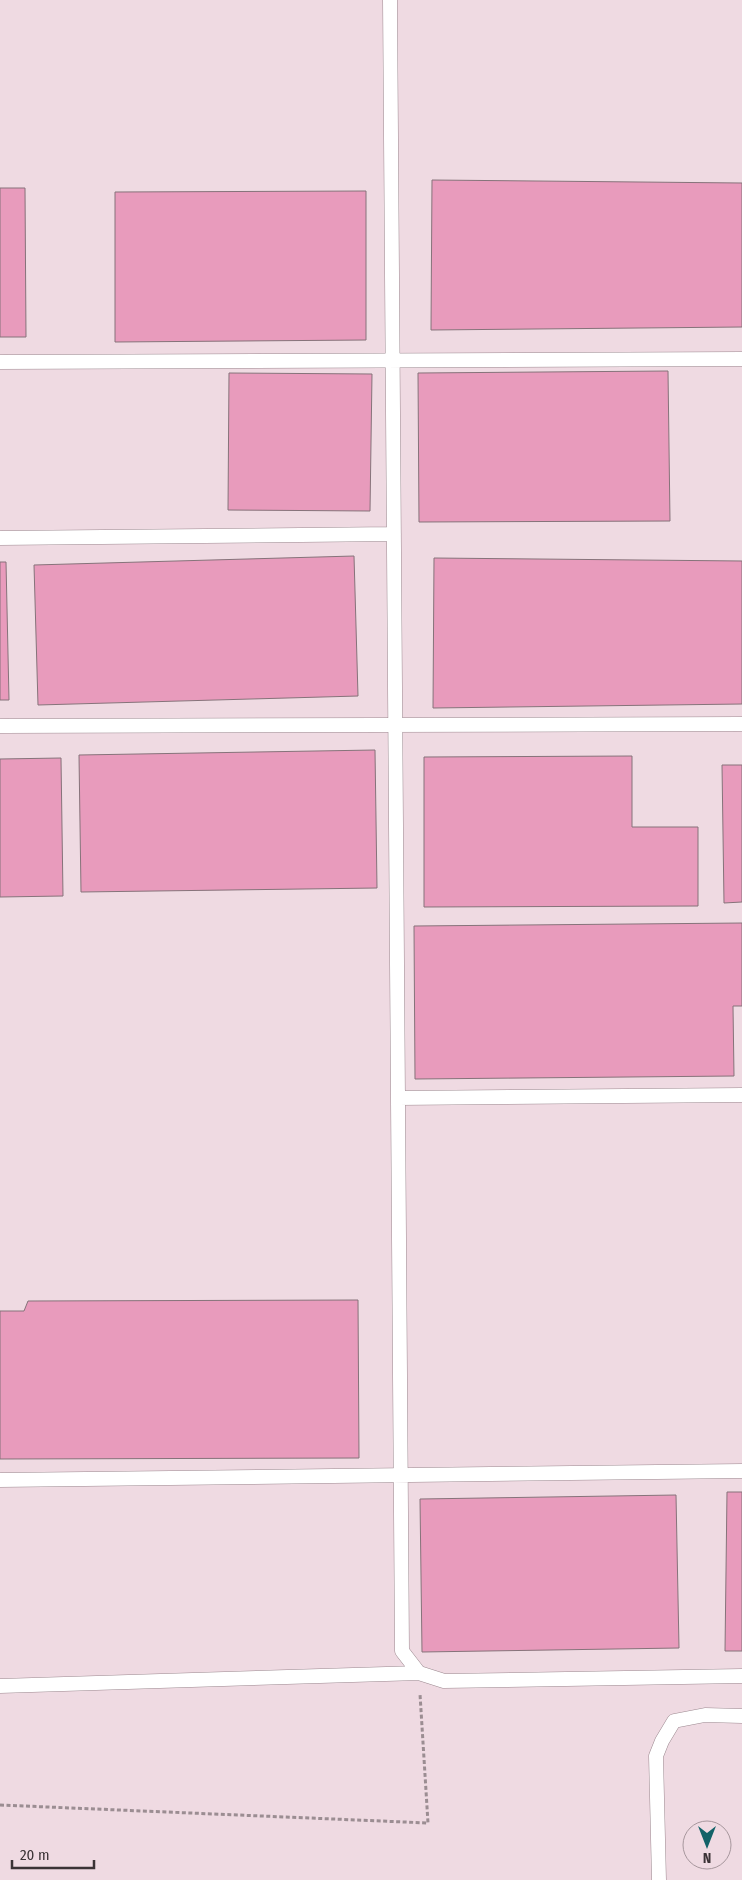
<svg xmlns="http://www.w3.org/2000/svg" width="742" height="1880" viewBox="0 0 742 1880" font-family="'Fira Sans Condensed',sans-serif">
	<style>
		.building { fill: #e89bbc; stroke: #86737a }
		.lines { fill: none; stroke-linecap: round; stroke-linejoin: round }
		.service-casing { stroke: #9c8990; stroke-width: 15 }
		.path { stroke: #9b8d92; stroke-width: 3; stroke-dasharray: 4 2.5; stroke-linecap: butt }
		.service { stroke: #fff; stroke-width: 14 }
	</style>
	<rect width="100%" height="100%" fill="#efdae2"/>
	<path class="building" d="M432,180L742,183V327L431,330Z
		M0,188H25L26,337H0Z
		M366,191V340L115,342V192Z
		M668,371L670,521L419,522L418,373Z
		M229,373L372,374L370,511L228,510Z
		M354,556L358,696L38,705L34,565Z
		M434,558L742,561V704L433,708Z
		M0,562H6L9,700H0Z
		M375,750L377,888L81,892L79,755Z
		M632,756V827H698V906L424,907V757Z
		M61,758L63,896L0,897V759Z
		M722,765H742V902L724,903Z
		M742,923V1006H733L734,1076L415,1079L414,926Z
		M358,1300L359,1458L0,1459V1311H24L28,1301Z
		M727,1492H742V1651H725Z
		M676,1495L679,1648L422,1652L420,1499Z"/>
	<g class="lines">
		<defs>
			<path id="service" d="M390,0L402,1651L419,1673L444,1681L742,1676
				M0,362L742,359
				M0,538L394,534
				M0,726L742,724
				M398,1098L742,1095
				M0,1480L742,1471
				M0,1686L419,1673
				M659,1880L656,1756L662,1741L674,1721L705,1715L742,1716"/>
		</defs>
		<use href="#service" class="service-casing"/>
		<path class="path" d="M0,1805L428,1823L420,1694"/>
		<use href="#service" class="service"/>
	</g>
	<g transform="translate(707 1845) rotate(180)"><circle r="24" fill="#efdae2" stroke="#a7979d"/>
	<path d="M0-4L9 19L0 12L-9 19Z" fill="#126268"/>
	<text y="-8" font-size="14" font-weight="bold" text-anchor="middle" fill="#3b3336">N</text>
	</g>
	<path d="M12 1860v8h82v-8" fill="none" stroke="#3b3336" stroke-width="2.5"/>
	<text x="20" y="1860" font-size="15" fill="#3b3336" stroke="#efdae2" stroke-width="4" paint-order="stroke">20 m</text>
</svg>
